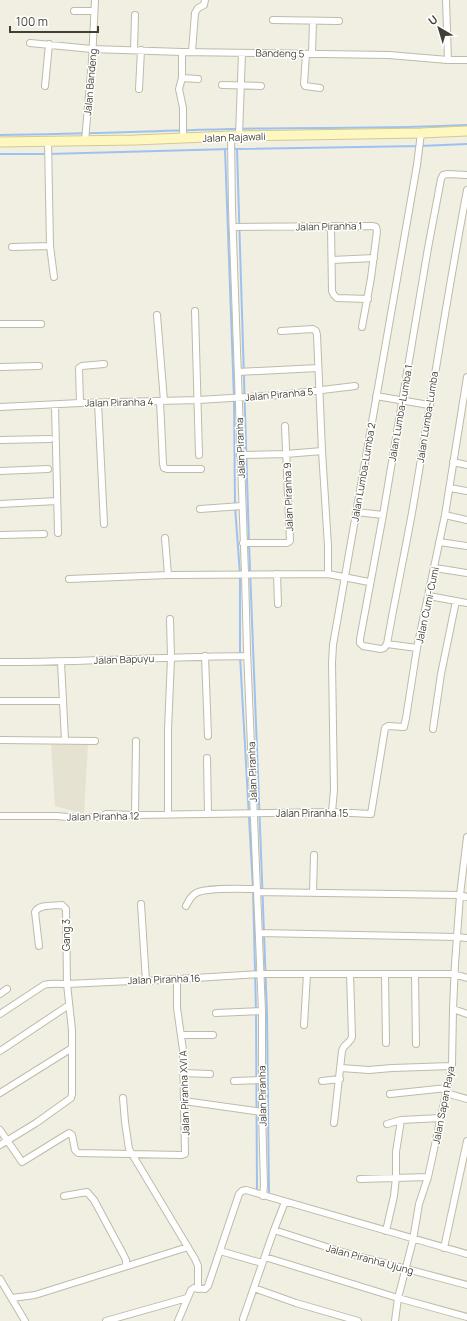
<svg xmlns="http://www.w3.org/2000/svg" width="467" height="1321" viewBox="0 0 467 1321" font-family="Manrope,sans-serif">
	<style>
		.residential { fill: #e5e2d1 }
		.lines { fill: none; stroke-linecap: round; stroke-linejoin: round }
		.stream { stroke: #9ec2ef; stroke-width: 2 }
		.minor-casing { stroke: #bfbba8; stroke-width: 8 }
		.secondary-casing { stroke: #d1ca92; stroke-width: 11 }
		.minor { stroke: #fff; stroke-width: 6 }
		.secondary { stroke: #fef8c0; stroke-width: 9 }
		.labels { text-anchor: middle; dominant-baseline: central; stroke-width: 3; stroke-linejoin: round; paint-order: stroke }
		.street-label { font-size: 10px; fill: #433f33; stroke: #fff }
	</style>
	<rect width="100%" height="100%" fill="#f1efe2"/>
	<path class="residential" d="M88,744L84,814L55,806L51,745Z"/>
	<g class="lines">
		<path class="stream" d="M0,135C77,134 154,131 230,129C309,127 388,129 467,125
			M225,149L234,398L235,507L240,574V656L253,889L256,1011L257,1190
			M235,149L420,146L467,144
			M237,149L249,543L261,853L267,1014L269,1194
			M0,154H48L231,149"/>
		<defs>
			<path id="minor" d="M446,0L448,60
				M74,11H94
				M273,20L339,21
				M30,43L92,49L182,52L389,55L448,60H467
				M134,50L135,15
				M182,52V78L179,89L183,108V138
				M192,52L195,13L198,8L204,5L205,0
				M306,54L304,84L305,86L320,88
				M312,54L313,21
				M182,78L198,79
				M222,85L261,86
				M45,86L49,44
				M139,89L141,50
				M231,136L232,209L245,574L247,650L262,1011V1112L264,1185L263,1196
				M239,136L242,53
				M48,141L50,246L54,277
				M85,141L92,61L95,0
				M467,175L448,174L443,175L441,179L428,248L383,515L360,639V643L363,646L381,649L384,648L387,644C395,598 405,552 413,507C431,401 447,296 467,190
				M233,227L372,226L376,227L377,231L371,278L362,327
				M331,227L332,291L334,295L337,298L368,299
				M12,247L50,246
				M332,260L374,258
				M195,311L199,455
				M157,315L164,401
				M0,324H41
				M0,367L39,366
				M238,372L318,368
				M376,396L429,405
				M160,401L163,464L164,468L167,469H201
				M80,403L79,368L82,366L104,364
				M98,403L104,524
				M55,405L58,533
				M0,407L80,403L198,400L281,395L355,386
				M0,440L50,439
				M240,455L286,454L322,451L317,335L316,331L313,329L281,331
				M453,462L467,465
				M0,471L48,469
				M450,488L467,491
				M0,504L57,501
				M200,509L242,506
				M356,512L383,515
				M445,515L467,520
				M0,535L44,534
				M165,538L168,575
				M439,542L467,546
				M243,543H287L290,541L285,426
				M435,568L467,573
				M277,574L278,604
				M328,574L369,582
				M69,579L168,575L328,574V546L322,451
				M429,596L467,603
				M387,644L417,648
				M205,656L208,736
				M0,662C82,662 165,657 247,656
				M61,662L65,740
				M0,701H63
				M433,729L441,674L456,601
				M0,740L95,741
				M207,758L208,814
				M332,812L334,790L332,663L333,645L417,165L421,133
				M168,814V730L171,658L170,619
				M135,815L136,741
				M0,816H57L78,818L100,817L106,814L135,815L332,812L371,814L385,728L388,726L404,727L406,718L417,648L445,515L467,377
				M257,892L460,895L467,897
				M313,893L314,855
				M141,904L146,981
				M186,906C189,900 191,896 196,893C207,887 244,889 257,889
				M259,933L457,937L467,938
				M39,946L35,912C39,904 53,906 62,905L66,909L67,984L131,981H146L261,974H454L467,978
				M385,974L386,1043
				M415,974L416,1044
				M0,994L7,989
				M453,1009L467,1014
				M216,1013L262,1011
				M0,1014L44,985C51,983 60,984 67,984L72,1030V1094L71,1098L36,1123L0,1145
				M304,1025L307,974
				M181,1035H213
				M0,1051L69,1005
				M341,1068L369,1070L392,1068L452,1066
				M183,1073L210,1074
				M234,1081L262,1080
				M322,1081L340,1079
				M0,1093L72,1048
				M446,1093L467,1099
				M390,1094L447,1088
				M123,1098L125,1122L129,1149L195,1259L198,1266V1289
				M184,1101L262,1112
				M334,1123L342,1051C343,1044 350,1044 352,1037L350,974
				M387,1124L401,1120L441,1118
				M0,1130L22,1162L69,1133L72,1135L75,1150L78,1153L182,1155L185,1154L183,1050L177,1008V979
				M360,1179L428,1177
				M64,1196L87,1192L94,1200L123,1254L126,1260V1266
				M274,1230L339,1251L467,1285
				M386,1231L394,1196L396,1177V1152L401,1120
				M444,1248L467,1141
				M220,1251L262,1263
				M265,1257L398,1298L467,1317
				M0,1279L25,1321
				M254,1288L296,1303L358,1321
				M12,1298L35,1295L188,1247
				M243,1319L274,1230L285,1202
				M106,1321L187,1298
				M178,1321L191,1290L194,1288L205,1289L208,1286L239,1194L242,1191L246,1190L467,1254
				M395,1321L398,1298L413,1240L419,1204L428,1177L452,1066L453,1009L455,964L460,895L467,837"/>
			<path id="secondary" d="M0,142L135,140L231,136L421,133L467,131"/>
		</defs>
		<use href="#minor" class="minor-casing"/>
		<use href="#secondary" class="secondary-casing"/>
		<use href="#minor" class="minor"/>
		<use href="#secondary" class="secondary"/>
	</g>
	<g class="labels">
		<g class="street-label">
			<text transform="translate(280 53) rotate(1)">Bandeng 5</text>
			<text transform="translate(90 82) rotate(-85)">Jalan Bandeng</text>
			<text transform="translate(234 137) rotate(-2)">Jalan Rajawali</text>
			<text transform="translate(329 226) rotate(-1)">Jalan Piranha 1</text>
			<text transform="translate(279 394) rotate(-5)">Jalan Piranha 5</text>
			<text transform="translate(119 402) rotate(-1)">Jalan Piranha 4</text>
			<text transform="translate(400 413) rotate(-80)">Jalan Lumba-Lumba 1</text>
			<text transform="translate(427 417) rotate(-81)">Jalan Lumba-Lumba</text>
			<text transform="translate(240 448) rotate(-92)">Jalan Piranha</text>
			<text transform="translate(363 472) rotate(-80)">Jalan Lumba-Lumba 2</text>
			<text transform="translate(288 497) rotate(-92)">Jalan Piranha 9</text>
			<text transform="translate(427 605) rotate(-78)">Jalan Cumi-Cumi</text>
			<text transform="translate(124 659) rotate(-2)">Jalan Bapuyu</text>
			<text transform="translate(252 772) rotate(-92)">Jalan Piranha</text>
			<text x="312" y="813">Jalan Piranha 15</text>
			<text transform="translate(103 816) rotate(-1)">Jalan Piranha 12</text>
			<text transform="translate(66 935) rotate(-90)">Gang 3</text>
			<text transform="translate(164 979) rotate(-2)">Jalan Piranha 16</text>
			<text transform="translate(184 1093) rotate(-92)">Jalan Piranha XVI A</text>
			<text transform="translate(262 1096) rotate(-91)">Jalan Piranha</text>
			<text transform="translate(443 1105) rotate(-79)">Jalan Sapan Raya</text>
			<text transform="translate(370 1259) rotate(15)">Jalan Piranha Ujung</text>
		</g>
	</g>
	<g transform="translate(439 28) rotate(322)" stroke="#ffffff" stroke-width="3" paint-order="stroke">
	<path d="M0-3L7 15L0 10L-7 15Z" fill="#433f33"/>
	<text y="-6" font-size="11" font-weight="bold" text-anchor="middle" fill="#433f33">U</text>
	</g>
	<path d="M10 26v6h88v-6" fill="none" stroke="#433f33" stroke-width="2"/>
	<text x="16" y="26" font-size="12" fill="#433f33" stroke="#ffffff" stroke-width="3" paint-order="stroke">100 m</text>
</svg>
